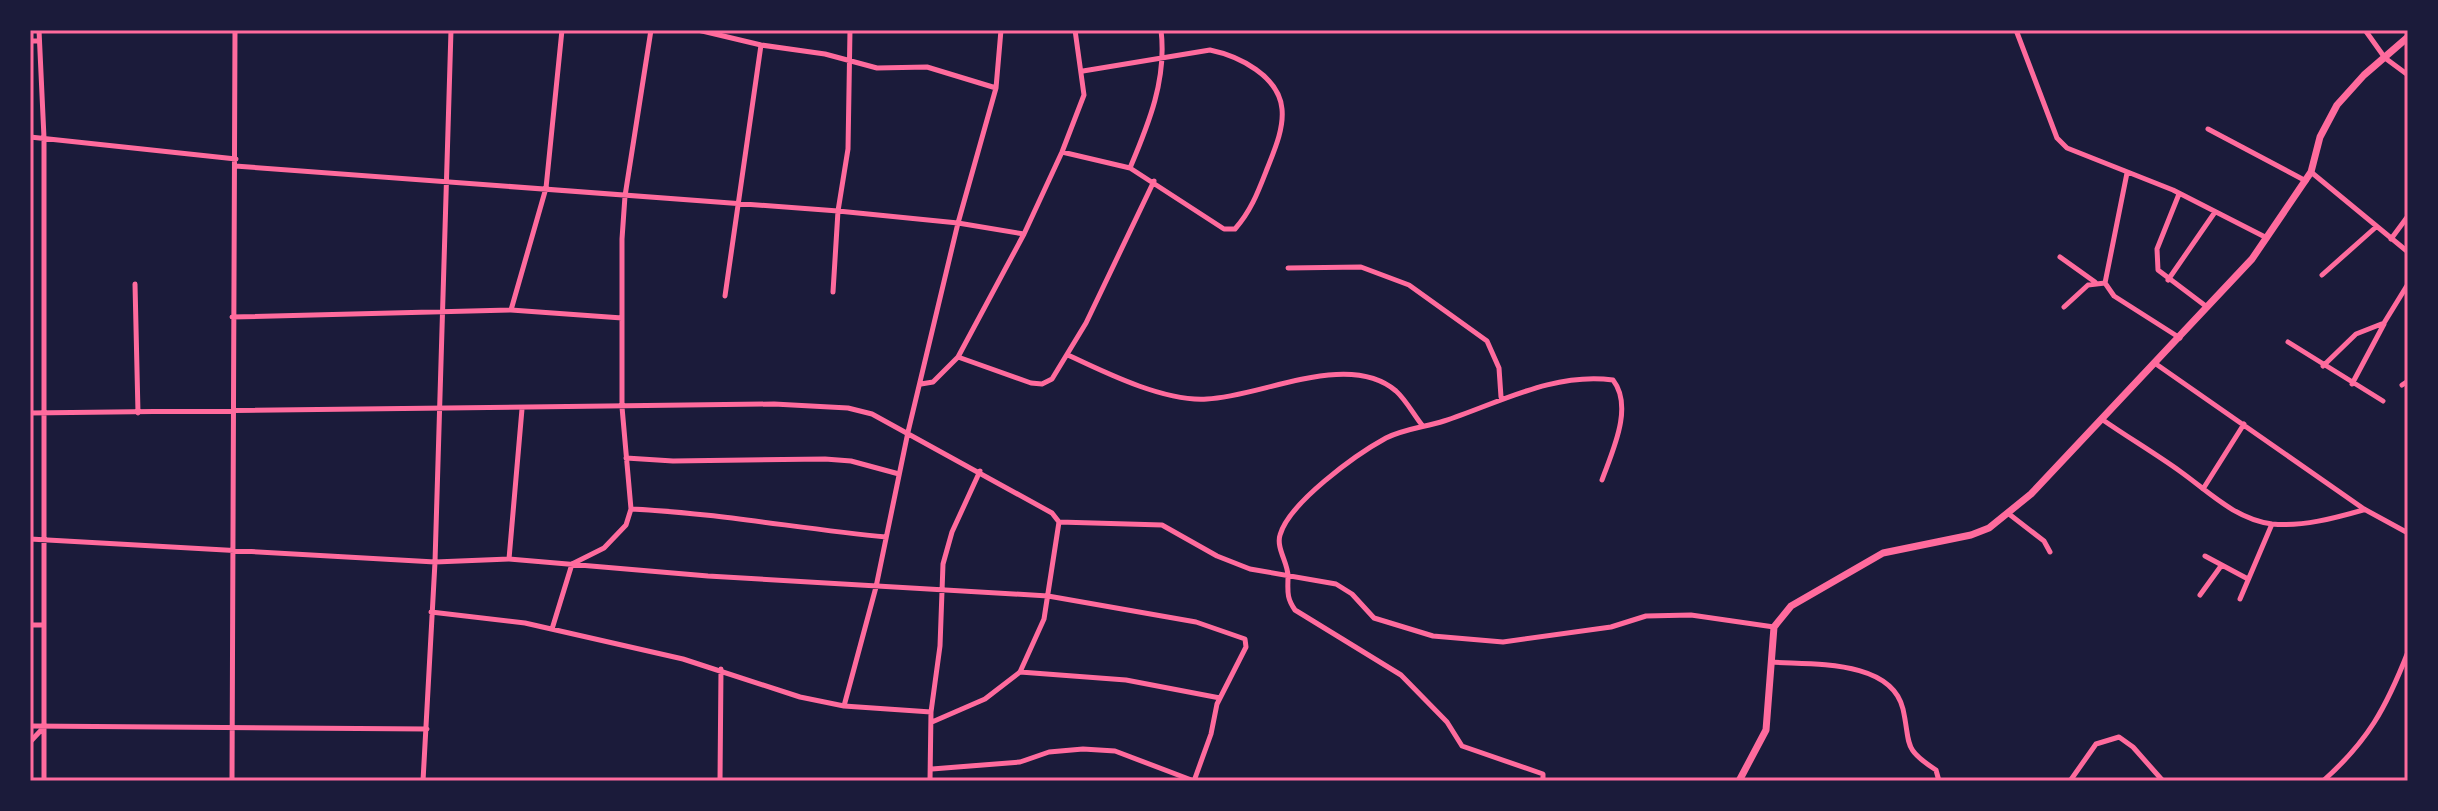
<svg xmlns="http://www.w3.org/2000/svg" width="2438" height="811" viewBox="0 0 2438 811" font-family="'Asap Condensed',sans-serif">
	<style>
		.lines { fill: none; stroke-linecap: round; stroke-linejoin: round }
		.minor { stroke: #ff6b9d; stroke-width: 5 }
		.tertiary { stroke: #ff6b9d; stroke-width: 7 }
		.neatline { fill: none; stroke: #ff6b9d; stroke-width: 3 }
	</style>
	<rect width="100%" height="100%" fill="#1b1b3a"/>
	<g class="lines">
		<path class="minor" d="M39,30L44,138V781
			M698,30L761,45L825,54L877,68L927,67L996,88
			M2016,30L2057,138L2067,148L2173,190L2267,238
			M2365,30L2385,58L2408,75
			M30,41H39
			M2208,129L2306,181
			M30,137L236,159
			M1062,152L1130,168L1224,229H1235C1251,211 1258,192 1267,169C1274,151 1284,129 1282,109C1279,76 1239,56 1210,50L1083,71
			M235,166L838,211L958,223L1024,234
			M1130,168C1149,123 1167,79 1161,30
			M2311,172L2408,252
			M2127,173L2105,283L2114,296L2180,338
			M2179,194L2157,249L2158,270L2207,307
			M2391,239L2408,216
			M2060,257L2095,282
			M1288,268L1361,267L1409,285L1487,341L1499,368L1501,397
			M2322,275L2376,227
			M2168,280L2215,212
			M135,284L138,413
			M833,292L838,211L848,149L850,30
			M725,296L761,45
			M2064,307L2088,285L2105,283
			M511,310L546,188L562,30
			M232,317L511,310L622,318
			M2288,342L2383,401
			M1068,355C1106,373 1165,402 1207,399C1261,397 1348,350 1396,391C1406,400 1414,415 1422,425
			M958,357L1031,383L1042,384L1052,379L1086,323L1154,181
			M2156,364L2364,509L2408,533
			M2323,366L2356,334L2384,323L2408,284
			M921,384L933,382L958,357L1024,234L1062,152L1084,95L1075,30
			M2352,384L2384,324
			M2402,385L2408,381
			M30,413L774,404L848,408L872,414L1052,513L1059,522
			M2103,420C2129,438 2156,454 2181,472C2209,492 2235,519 2272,524C2302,527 2335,518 2363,510
			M626,458L673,461L825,459L851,461L899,474
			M2203,489L2244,424
			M631,509C717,513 801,529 886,537
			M2009,514L2044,541L2050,552
			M1059,522L1162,525L1217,556L1250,569L1336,584L1352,594L1374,618L1433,636L1503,642L1611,627L1646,616L1691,615L1774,627
			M30,539L435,562L509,559L708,576L1048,596L1196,622L1245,639L1246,647L1217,704L1211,734L1194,781
			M2205,556L2248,579
			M509,559L522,409
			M2200,595L2221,566
			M2240,599L2272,524
			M431,612L525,623L683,659L800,697L844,706L931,712
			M30,625H42
			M552,629L572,564L604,548L626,525L631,509L622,407V239L625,196L651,30
			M1771,662C1811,665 1891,659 1903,709C1911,745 1902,748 1936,770L1939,781
			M1020,672L1126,680L1220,698
			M844,706L876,587L908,432L958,223L996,88L1001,30
			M932,722L985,699L1020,672L1044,619L1059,522
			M30,726L427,729
			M30,742L45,726
			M932,769L1020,762L1049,752L1083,749L1115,751L1194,781
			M232,781L235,30
			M423,781L435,562L451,30
			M720,781L721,669
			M930,781L931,712L940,646L943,564L952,532L980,471
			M1543,781V774L1462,746L1447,722L1401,675L1295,610C1286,597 1288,591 1288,576C1288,563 1276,548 1280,535C1289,503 1355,455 1386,438C1404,429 1425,427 1444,421C1499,403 1553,372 1613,380C1634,407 1612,452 1602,480
			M2070,781L2096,744L2119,737L2133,747L2163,781
			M2323,781C2368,741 2386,708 2408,652"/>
		<path class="tertiary" d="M1739,781L1766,730L1774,627L1791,606L1883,553L1971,535L1989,528L2031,494L2252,259L2311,172L2320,137L2337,105L2364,75L2408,37"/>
	</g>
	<rect width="2438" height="811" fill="none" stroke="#1b1b3a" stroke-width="64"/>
	<rect x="32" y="32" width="2374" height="747" class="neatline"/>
</svg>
